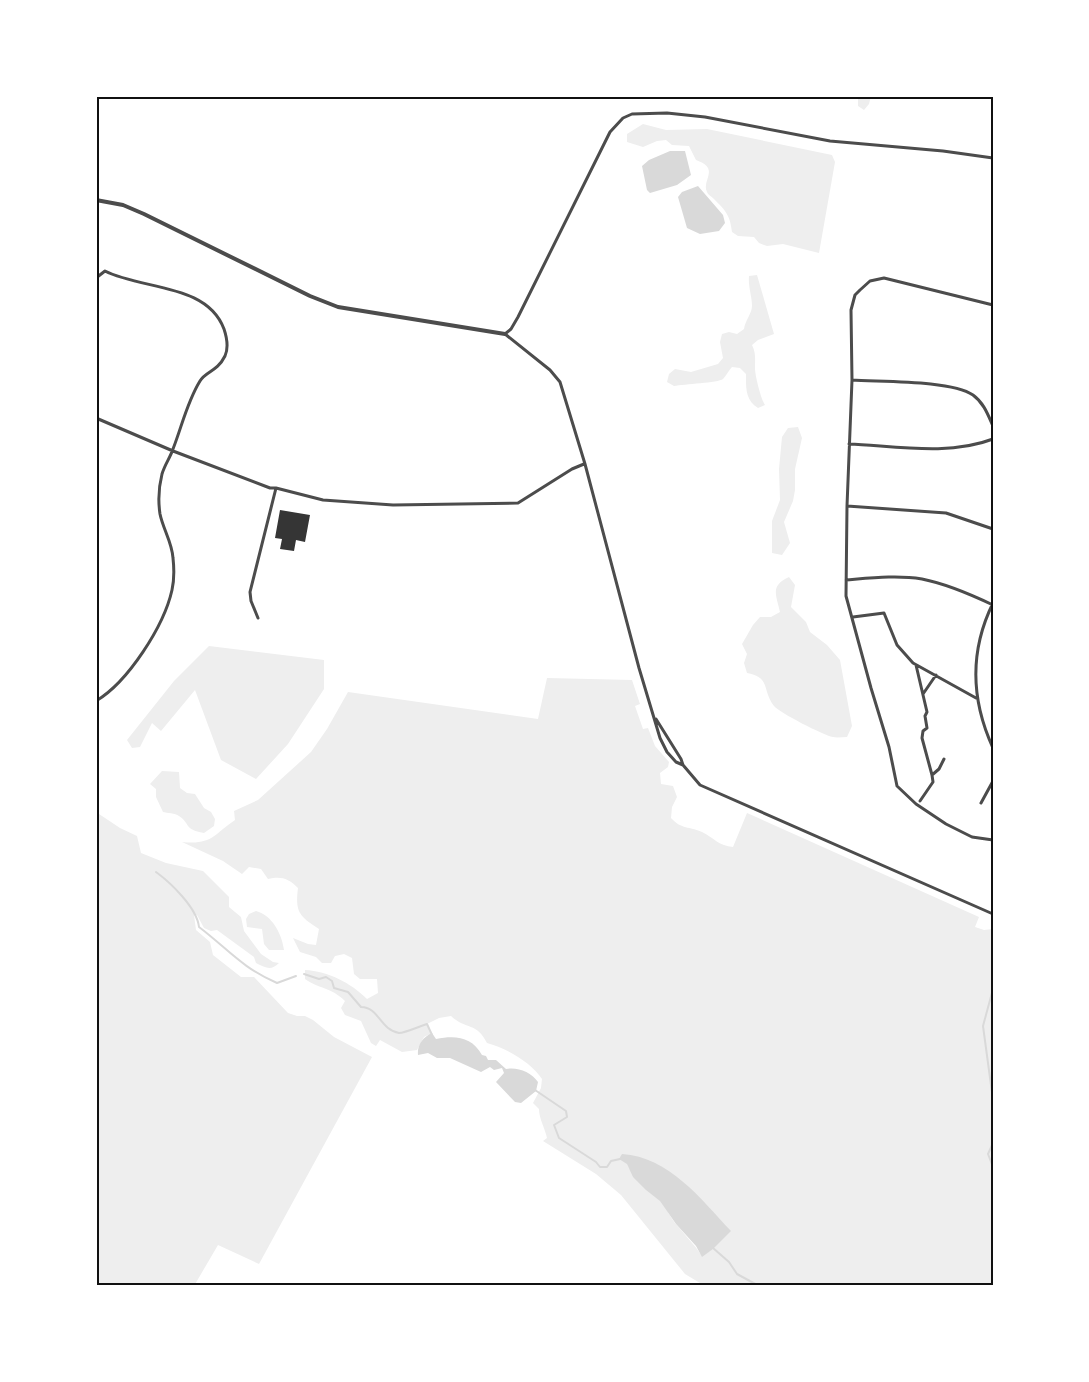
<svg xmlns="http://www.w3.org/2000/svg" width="1089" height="1382" viewBox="0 0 1089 1382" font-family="'Noto Sans',sans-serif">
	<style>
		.green { fill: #eee; fill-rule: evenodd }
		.water { fill: #d9d9d9 }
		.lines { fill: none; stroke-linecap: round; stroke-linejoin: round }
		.stream { stroke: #d9d9d9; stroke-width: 2 }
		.building { fill: #353535 }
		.minor { stroke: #4c4c4c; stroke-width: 3 }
		.tertiary { stroke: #4c4c4c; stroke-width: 4 }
		.neatline { fill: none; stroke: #111; stroke-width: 2 }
	</style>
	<rect width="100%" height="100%" fill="#fff"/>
	<path class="green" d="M858,96H871L869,104L864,110L858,106Z
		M643,124L666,130L707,129L832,155L835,162L819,253L783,244L767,246L759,243L754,237L738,236L732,232C730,215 726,211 714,199C711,196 708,195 707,192C701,180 721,169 696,160L689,146L672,145L666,140L657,141L643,147L627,142V134Z
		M757,275L774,334L758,340L752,345C756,353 755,359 755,368C755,376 761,399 765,405L758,408C745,400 746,387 746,374L740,368L732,367C729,370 726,376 723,379C718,383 684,384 674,386L667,382L669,374L675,369L691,372L718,364L723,358L720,342L722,334L729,332L737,334L744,329C745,321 752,313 752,306C752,296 748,287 749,276Z
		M798,427L802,438L795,469V490L793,501L784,522L790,543L782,555L772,553V521L780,500L779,469L782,437L788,428Z
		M789,577L795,585L791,607L806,622L810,632L827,645L840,660L852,726L847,737C842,737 837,738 833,737C823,735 780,713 774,706C762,691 771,677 747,673L744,663L747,654L742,644L753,625L760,617H771L780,612C776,594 770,586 789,577Z
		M209,646L324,660V689L288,744L256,779L221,760L195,690L161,731L152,723L140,747L132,748L127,740L174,681Z
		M547,678L632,680L640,704L635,706L643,729L648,728L655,746L669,762L668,767L660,773L661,784L673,786L677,797L672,807L671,818C682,830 689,826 702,832C714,838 719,846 733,847L747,813L979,917L975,927L984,930L993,929V1286H705L685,1274L621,1195L596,1174L543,1141L547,1138C545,1128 539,1119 539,1109L533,1103L541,1088L542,1079C531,1062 506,1048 487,1043C477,1022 466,1030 451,1016L439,1018L427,1024L432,1033L424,1037L417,1050L402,1052L380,1040L376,1046L371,1043L361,1021L345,1015L341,1008L345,1001C331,987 319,989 305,979V970C328,971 351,983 367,999L378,993L377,979H360L354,974L352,958L344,954L335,956L331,963H322L316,957L300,952L293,938L308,944L316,945L319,929C299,916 295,912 298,888C288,878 281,876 268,879L261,869L249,867L242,874L223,861L182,842C212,845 213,835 235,820L234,811L258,800L311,752L327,729L348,692L538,719ZM627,1164L713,1249L702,1256C694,1244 684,1234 675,1223C669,1215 665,1205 659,1199C645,1188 635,1180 627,1164Z
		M162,771L179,772L180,788L187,793L195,794L204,808L211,812L215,819L214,826L204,833C183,829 191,824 179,816C175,813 167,813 163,812L156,797V789L150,784Z
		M96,812L120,828L137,836L141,853L166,863L203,871L229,897V907L241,917L244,931L261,954L273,962L279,963C271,971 266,968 256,963L254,957L217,930L211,931L204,928L197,915H194L196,930L210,942L213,955L241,977H254L288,1013L297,1016H305L313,1020L334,1037L372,1057L259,1264L218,1245L194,1286H96Z
		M256,911C272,915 282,934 284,950H269L264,944L262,929L247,927L246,919L249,914Z"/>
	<path class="water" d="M670,151H685L691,175L677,185L650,193L647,190L642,166L649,160Z
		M698,186L723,215L725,223L719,231L700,234L687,228L678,197L682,192Z
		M432,1033L436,1039C456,1035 472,1037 482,1055L486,1056L488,1060H496L506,1069C518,1067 531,1072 538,1082L536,1091L521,1103L515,1102L496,1082L504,1073L502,1068L494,1070L490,1067L481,1072L450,1058H437L428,1053L418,1055C417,1045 423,1037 432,1033Z
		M622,1154C669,1157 701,1199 731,1231L713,1249L702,1257L696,1246L676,1224L660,1201L646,1190L633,1177L627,1164L619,1159Z"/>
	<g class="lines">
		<path class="stream" d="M156,872C171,883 197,908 199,927C228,949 242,968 277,983L296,976
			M304,974L319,979L326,977L332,981L334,988L348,992L361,1007C379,1007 380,1030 399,1033C405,1033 420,1026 427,1024L432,1035
			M993,989L983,1026L993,1100
			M535,1090L566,1111L567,1117L554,1125L559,1138L596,1162L600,1167H607L611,1161L620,1159
			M993,1143L988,1154L993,1167
			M713,1248L729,1262L737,1274L759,1286"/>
	</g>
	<path class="building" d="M280,510L310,515L305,542L296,540L294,551L280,549L282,539L275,538Z"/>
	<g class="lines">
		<path class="minor" d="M993,158L943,151L830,141L705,117L667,113L632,114L623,118L610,132L518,317L511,329L505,334L550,370L560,382L585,464L639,668L660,738L667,752L676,762L683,765L700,785L993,914
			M96,278L105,271C142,290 207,283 224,329C227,338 229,347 225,356C217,372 206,371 200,381C187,402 182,426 173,449C170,458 165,464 162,474C159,486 158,501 160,514C163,529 172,542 173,558C174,567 174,581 172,590C164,626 128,682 96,701
			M993,305L884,278L870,281L860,290L855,295L851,310L852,380L847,506L846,596L871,688L889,747L897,786L916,804L946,824L972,837L993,840
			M852,380C881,382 951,380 973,395C984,403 988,415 993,426
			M96,418L173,451L270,488H276L323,500L393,505L518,503L572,469L584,464
			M849,444C895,446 949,456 993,439
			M847,506L946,513L993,529
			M846,580C871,578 897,575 922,579C947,584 970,594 993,605
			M993,603C969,652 971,700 993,748
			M853,617L884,613L897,645L913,663L976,698
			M258,618L251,601L250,592L276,488
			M916,665L927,712L925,716L927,728L923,731L922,738L932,775L939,769L944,759
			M923,694L936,675
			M656,719L681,759L683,765
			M920,801L933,782L932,775
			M981,803L993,781"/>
		<path class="tertiary" d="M96,200L123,205L144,214L310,296L338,307L505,334"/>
	</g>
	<rect width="1089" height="1382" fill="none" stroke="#ffffff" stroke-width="195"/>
	<rect x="98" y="98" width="894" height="1186" class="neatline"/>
</svg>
